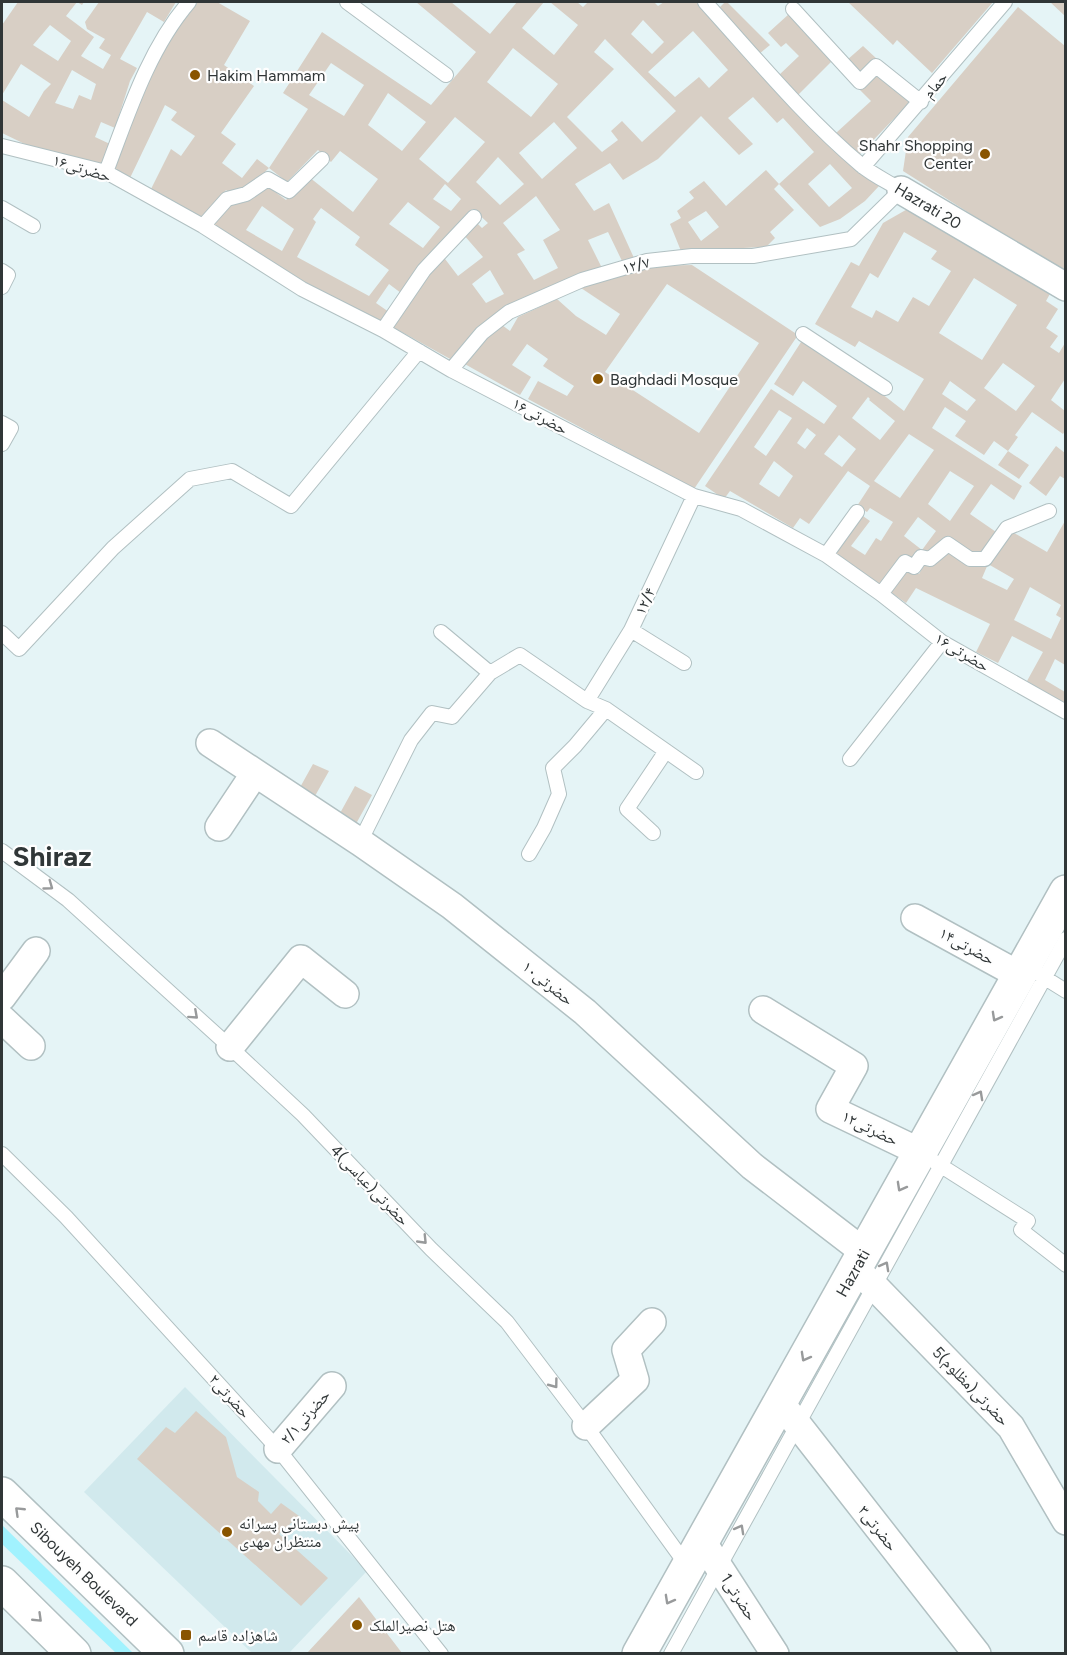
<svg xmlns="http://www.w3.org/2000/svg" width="1067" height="1655" viewBox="0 0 1067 1655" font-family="Figtree,'Noto Naskh Arabic',sans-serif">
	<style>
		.built { fill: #d1e9ed }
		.green { fill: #a1f2fe }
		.building { fill: #d8cfc5; fill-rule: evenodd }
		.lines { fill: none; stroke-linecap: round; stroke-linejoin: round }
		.service-casing { stroke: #b1c0c2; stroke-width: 16 }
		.minor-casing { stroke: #b1c0c2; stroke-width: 30 }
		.tertiary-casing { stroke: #b1c0c2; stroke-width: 36 }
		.secondary-casing { stroke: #b1c0c2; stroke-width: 36 }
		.service { stroke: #fff; stroke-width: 14 }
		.minor { stroke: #fff; stroke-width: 27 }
		.tertiary { stroke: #fff; stroke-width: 33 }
		.secondary { stroke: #fff; stroke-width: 33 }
		.oneway { stroke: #989a9b }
		.poi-dot { fill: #895500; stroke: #fefefe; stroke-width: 2 }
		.labels { text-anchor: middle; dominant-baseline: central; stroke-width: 4.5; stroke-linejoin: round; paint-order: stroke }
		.poi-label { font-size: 16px; fill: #303637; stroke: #fefefe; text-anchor: start }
		.street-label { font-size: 16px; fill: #303637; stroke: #fefefe }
		.town-label { font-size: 28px; font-weight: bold; fill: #303637; stroke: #fefefe }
	</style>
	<rect width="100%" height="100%" fill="#e5f4f6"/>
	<path class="built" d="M185,1387L367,1571L289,1653H252L84,1492Z"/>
	<path class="green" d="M2,1525L133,1653H116L2,1544Z"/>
	<path class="building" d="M18,2H48L50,3L52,2H84L82,5L77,2L66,16L94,37L81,56L103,69L111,55L99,48L105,39L87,29L85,22L99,2H176L164,22L147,12L120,59L137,68L130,81L115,128L101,122L95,137L110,144L101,167L33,148L2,133V100L29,117L44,91L51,84L21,64L2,95V25ZM50,25L71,41L58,61L33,45ZM72,70L96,84L91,100L79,95L73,109L55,103Z
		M198,2H217L250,21L224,65L254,86L221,133L236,144L222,163L242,178L257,159L269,168L245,191L241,188L232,196L226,190L204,220L151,189L171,149L181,156L195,136L171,120L177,112L165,105L130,178L111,168L142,91L179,23Z
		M416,2H451L490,34L517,2H544L522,28L554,55L578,25L550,2H577L583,7L588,2H654L658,6L664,2H698L795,108L827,141L879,186L865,201L840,219L820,227L779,184L814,152L783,118L777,123L753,97L728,118L753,144L739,155L701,116L658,159L623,180L610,163L575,184L594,211L609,203L634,258L622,261L608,232L588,240L602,268L520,301L494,315L482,324L452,360L391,326L442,255L458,276L483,257L463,234L476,222L482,228L488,223L473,209L433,254L430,253L401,293L389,284L376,303L389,312L381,324L288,273L209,225L229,203L266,185L286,200L309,177L353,212L378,179L340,151L331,162L318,150L287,182L269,168L308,109L283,93L322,32L431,105L476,52ZM643,20L664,42L652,54L631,34ZM693,31L728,70L709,88L699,77L675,97L648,72ZM605,39L676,111L642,142L622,121L611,131L618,140L602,152L567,117L614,69L594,52ZM513,48L558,84L531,117L487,82ZM331,63L364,85L344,116L309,95ZM388,93L426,122L402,151L368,125ZM455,117L485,142L448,183L419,159ZM554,122L577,148L542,179L519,153ZM498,157L524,184L500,205L476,182ZM830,164L852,188L829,207L808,184ZM445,184L461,199L451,211L433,199ZM536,196L560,230L543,240L558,268L534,280L517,254L525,250L503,223ZM408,202L440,227L423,248L389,224ZM262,206L294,229L282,251L246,230ZM321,208L360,237L355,245L389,270L369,296L297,257L316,222L313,219ZM490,270L504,294L486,303L472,284Z
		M725,2H727L770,45L759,54L718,9Z
		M848,2H993L932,73L897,40L893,45Z
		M1050,2H1065V16Z
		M1018,7L1065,46V274L903,171L908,137Z
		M789,14L832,61L797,96L778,76L799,56L786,43L781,47L768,33Z
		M863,46L877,59L861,74L847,60Z
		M875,72L910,102L859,155L836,133L871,101L859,89Z
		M766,170L779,184L774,189L794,210L770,232L775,238L766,247L681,251L670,224L681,218L677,211L694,198L689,192L704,181L726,206ZM706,211L719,227L701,241L688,222Z
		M911,207L1051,292L1046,301L1058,309L1046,328L1058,336L1050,347L1059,353L1065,343V379L1051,400L1065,411V431L1063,434L1032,412L1015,435L1018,437L1008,451L1029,465L1019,479L998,465L1008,451L994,441L984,455L955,436L966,421L945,407L932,428L1022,486L1014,500L991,484L970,514L999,534L983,556L972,557L948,539L882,586L833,552L860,514L870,521L851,546L865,555L876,538L881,541L893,522L870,508L867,512L857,506L870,486L848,471L809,524L800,518L793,528L730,491L724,499L705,486L771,389L824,424L837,406L803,381L793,396L774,384L803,339L877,390L904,411L924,379L859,341L855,347L815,324L851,262L859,266L883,223ZM904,232L937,251L931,259L951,271L929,306L913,297L898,322L876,310L872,318L851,307L870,273L878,278ZM974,278L1017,305L982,360L939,333ZM1003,363L1035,386L1016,411L984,388ZM950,381L976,400L967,411L942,394ZM868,397L870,399L869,400L895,421L880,440L852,418ZM779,410L792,418L766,456L754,447ZM807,428L816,435L805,449L797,443ZM909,434L934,450L900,498L874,481ZM839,435L856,449L842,467L824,454ZM774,461L793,476L779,497L759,484ZM950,471L974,486L950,521L928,504ZM918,517L936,531L922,550L904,536Z
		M692,265L798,335L694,489L528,399L538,381L567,396L574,386L543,366L548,359L527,344L512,365L531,377L520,395L463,363L481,342L502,325L510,331L518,317L557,299L576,316L606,335L620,314L581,288L607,277L650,266ZM667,284L759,343L699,433L605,372Z
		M1056,446L1065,453V479L1060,476L1046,496L1029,483Z
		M1065,521V665L1055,659L1045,680L1065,692V705L1027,681L1043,652L1012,636L998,663L976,652L990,624L916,588L906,603L889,591L907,567L919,574L926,562L948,549L988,564L982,578L1007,590L1014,579L988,564L1009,530L1047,552ZM1030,587L1061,605L1056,615L1061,618L1051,639L1014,620Z
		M313,764L329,771L315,796L339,815L355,786L372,795L352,831L298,791Z
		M196,1411L226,1437L237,1477L259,1492L258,1501L271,1514L281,1503L299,1516L279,1534L328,1578L301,1606L137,1459L166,1427L175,1433Z
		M359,1597L402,1653H307Z"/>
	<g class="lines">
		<defs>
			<path id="service" d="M347,2L446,75
				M793,9L860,82L876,66L921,102
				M2,146L106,172L203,226L302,289L383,330L451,370L694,496L741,509L826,555L881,594L942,642L1066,712
				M863,167L1005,2
				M106,172C128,114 148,50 189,2
				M2,208L33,226
				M203,226L227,199L246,194L268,179L289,191L322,159
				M2,271L8,275L2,287
				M383,330L424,270L474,217
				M803,334L885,388
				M451,370L482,333L509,312L582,280L647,261L692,256H753L851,239L901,190C888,182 873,175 861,165C804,117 755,57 705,2
				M2,423L11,428L2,444
				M826,555L857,512
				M881,594L905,562L914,567L921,557L930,559L948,544L970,559H985L1007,528L1049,511
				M631,630L684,663
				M441,632L490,673
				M2,633L19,649L113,548L190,479L232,471L291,506L419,351
				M587,701L631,630L694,496
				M850,759L942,642
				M653,833L627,809L666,751
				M360,842L411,740L432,713L452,717L490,673L520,655L587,701L606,709L696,772
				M2,851L68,900L230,1047L303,1115L431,1249L507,1322L586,1426L688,1567
				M529,854L544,828L559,794L553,768L575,746L606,709
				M1037,973L1066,991
				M2,1154L66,1217L278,1449L441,1654
				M935,1162L1028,1221L1021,1230L1066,1265
				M671,1654L1066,939"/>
			<path id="minor" d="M901,190L1066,287
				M210,743L360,842L452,906L585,1012L752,1166L864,1252
				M219,827L255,773
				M915,918L1019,975
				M2,997L36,951
				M763,1010L854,1066L830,1109L920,1152
				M2,1019L31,1046
				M230,1047L301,959L345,994
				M855,1269L874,1286L1011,1427L1066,1521
				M780,1402L977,1654
				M586,1426L635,1380L626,1350L652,1322
				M278,1449L332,1386
				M702,1541L775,1654"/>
			<path id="tertiary" d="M639,1654L1066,892"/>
			<path id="secondary" d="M2,1494L167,1654
				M2,1583L74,1654"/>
		</defs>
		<use href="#service" class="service-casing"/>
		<use href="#minor" class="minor-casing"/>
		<use href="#tertiary" class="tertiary-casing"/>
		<use href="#secondary" class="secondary-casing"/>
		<use href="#service" class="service"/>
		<use href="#minor" class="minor"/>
		<use href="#tertiary" class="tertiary"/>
		<use href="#secondary" class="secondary"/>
	</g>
	<defs><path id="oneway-chevron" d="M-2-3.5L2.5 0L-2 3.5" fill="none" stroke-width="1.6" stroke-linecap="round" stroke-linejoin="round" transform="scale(1.5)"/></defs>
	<g class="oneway">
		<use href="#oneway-chevron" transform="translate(49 886) rotate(36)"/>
		<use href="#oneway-chevron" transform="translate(194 1015) rotate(42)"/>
		<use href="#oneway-chevron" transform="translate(996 1017) rotate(119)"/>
		<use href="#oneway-chevron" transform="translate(979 1095) rotate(-61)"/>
		<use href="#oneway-chevron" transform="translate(901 1187) rotate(119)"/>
		<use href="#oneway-chevron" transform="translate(423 1240) rotate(46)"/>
		<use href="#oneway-chevron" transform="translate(885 1266) rotate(-61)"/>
		<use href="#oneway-chevron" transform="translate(805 1357) rotate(119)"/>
		<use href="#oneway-chevron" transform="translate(554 1384) rotate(53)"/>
		<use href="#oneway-chevron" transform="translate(19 1511) rotate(-136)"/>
		<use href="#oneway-chevron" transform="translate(740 1529) rotate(-61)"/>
		<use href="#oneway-chevron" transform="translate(669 1600) rotate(119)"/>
		<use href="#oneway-chevron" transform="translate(38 1618) rotate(44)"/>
	</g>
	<g class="poi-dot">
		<circle cx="195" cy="75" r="6"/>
		<circle cx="985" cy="154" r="6"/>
		<circle cx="598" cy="379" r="6"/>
		<circle cx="227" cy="1532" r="6"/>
		<circle cx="357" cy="1625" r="6"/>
		<rect x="180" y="1629" width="12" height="12" rx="3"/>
	</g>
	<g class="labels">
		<g class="poi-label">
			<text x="207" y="75">Hakim Hammam</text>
			<text x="973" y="145" text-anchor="end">Shahr Shopping<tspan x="973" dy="18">Center</tspan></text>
			<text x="610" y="379">Baghdadi Mosque</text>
			<text x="239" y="1523">پیش دبستانی پسرانه<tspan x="239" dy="18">منتظران مهدی</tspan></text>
			<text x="369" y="1625">هتل نصیرالملک</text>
			<text x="198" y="1635">شاهزاده قاسم</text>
		</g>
		<g class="street-label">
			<text transform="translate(935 85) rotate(-50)">حمام</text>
			<text transform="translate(82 168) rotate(17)">حضرتی۱۶</text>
			<text transform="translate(928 206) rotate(31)">Hazrati 20</text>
			<text transform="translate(636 265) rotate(-14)">۱۲/۷</text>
			<text transform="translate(540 416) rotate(28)">حضرتی۱۶</text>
			<text transform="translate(645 601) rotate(-65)">۱۲/۴</text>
			<text transform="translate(962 652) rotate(31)">حضرتی۱۶</text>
			<text transform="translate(967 946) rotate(29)">حضرتی۱۴</text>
			<text transform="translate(548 983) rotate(39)">حضرتی۱۰</text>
			<text transform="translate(870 1128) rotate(26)">حضرتی۱۲</text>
			<text transform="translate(370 1185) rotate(46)">4حضرتی(عباسی)</text>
			<text transform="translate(853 1273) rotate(-61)">Hazrati</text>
			<text transform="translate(971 1386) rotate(46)">5حضرتی(مظلوم)</text>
			<text transform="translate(230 1396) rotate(48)">حضرتی۲</text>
			<text transform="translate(305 1417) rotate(-49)">حضرتی۲/۱</text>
			<text transform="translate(878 1528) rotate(52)">حضرتی۳</text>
			<text transform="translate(84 1574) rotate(44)">Sibouyeh Boulevard</text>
			<text transform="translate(739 1597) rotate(57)">1حضرتی</text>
		</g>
		<g class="town-label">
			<text x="52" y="856">Shiraz</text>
		</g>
	</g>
	<rect width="1067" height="1655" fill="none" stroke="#303637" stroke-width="6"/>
</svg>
